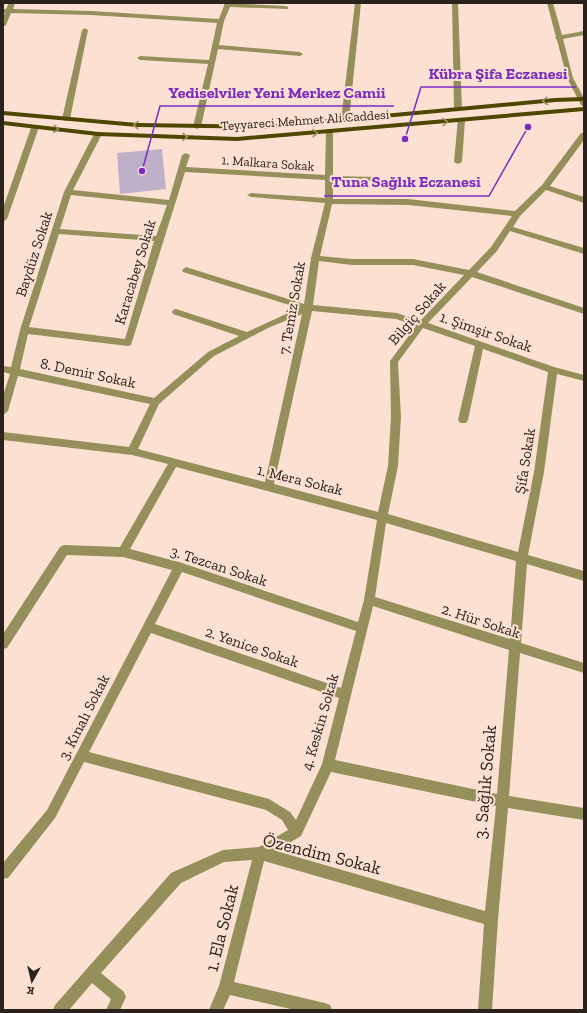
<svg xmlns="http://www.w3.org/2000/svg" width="587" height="1013" viewBox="0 0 587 1013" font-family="'Zilla Slab',serif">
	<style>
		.building { fill: #beb0c8 }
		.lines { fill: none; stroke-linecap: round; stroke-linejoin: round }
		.minor { fill: #95905b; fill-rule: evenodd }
		.major { fill: #4d4700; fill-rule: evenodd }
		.oneway { stroke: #9c8c5f }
		.labels { text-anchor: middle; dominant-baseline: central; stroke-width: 4; stroke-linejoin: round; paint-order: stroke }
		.far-street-label { font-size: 13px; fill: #2c221d; stroke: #fce1d3 }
		.street-label { font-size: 15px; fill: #2c221d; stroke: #fce1d3 }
		.near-street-label { font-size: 18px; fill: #2c221d; stroke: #fce1d3 }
		.leader { fill: none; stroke: #7b2cbf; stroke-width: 1.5 }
		.callout-dot { fill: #7b2cbf; stroke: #fce1d3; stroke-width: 1.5 }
		.callout-label { font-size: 16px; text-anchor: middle; font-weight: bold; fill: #7b2cbf; stroke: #fce1d3; stroke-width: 4; stroke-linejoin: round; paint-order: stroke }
	</style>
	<rect width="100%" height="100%" fill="#fce1d3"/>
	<path class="building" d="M162,149L166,189L120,194L117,153Z"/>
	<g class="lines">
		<path class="minor" d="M9,3H15L13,9L91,11L219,19L225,3L286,6L288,7V9L230,7L224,21L219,45L300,52L303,54L300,56L218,49L201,127L197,129L193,127L208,64L140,60L137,58L140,56L209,60L217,23L91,15L11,13L6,25L3,27V17L5,13H3V9H6Z
			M355,3H361L349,120L345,122L341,120Z
			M452,3H458L462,109L458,111L454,109Z
			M547,3H553L562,35L584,31V35L563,39L573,78L584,98V107L581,105L567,78L557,40L555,38L556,37Z
			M85,28L88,30L70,119L66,121L62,119L82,30Z
			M458,118H461L465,120L462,162L458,164L454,162Z
			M32,125H35L39,127L7,219L3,222V208Z
			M326,130H329L333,132V176L377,177L381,179L377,181L333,180V199H408L515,211L542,185L581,133H584V140L550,186L584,197V203L546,190L520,216L513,227L584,248V254L510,231L497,251L477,272L584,308V314L472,277L428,323L554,367L584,375V381L557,374L544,472L528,555L584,571V581L527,564L521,643L584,663V673L520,653L509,796L584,808V820L508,808L498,919L492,1010H478L484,924L264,861L234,982L325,1003L330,1005L332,1010H295L230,995L223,1010H209L219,986L252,860L224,862L181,883L101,973L124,992L126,997L120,1010H106L111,999L92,983L69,1010H53L55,1005L171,873L223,850L259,847L288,830L282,820L266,810L84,762L55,818L8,878L3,879V863L47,810L172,570L123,557L67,555L7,648L3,649V634L60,547L64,545L120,547L168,464L132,455L3,440V432L129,447L150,404L18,376L8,411L3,415V396L10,374L3,372V366L11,367L20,330L64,192L95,132H98L102,134L73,190L169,200L182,155L186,153L190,155L186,167L325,175ZM185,172L325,180V198L251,193L247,195L251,197L325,203L311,258L304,304L186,267L182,270L183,272L299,308L247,332L176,309L173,310L172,312L173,314L239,336L208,352L154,398L20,369L28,334L128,346L131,345ZM71,195L167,205L156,236L60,229ZM332,204L408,205L512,216L491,247L469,270L413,259H352L320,256ZM59,234L154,241L125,339L29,327ZM319,261L352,265H413L464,275L420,321L397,313L313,305ZM312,311L396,319L416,326L390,361L391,417L388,466L378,512L274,484ZM302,314L265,482L138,449L159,404L214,356L268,328ZM423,328L475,346L458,420L460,423H466L468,420L483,349L548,372L534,472L518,552L388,514L398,466L401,417L398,362ZM176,467L377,520L364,600L358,622L179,562L130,549ZM386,523L516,561L510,639L375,597ZM182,572L356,631L341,688L155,624ZM373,606L509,650L497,794L335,760ZM151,633L339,698L322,764L296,820L290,812L269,799L89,752ZM331,772L496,806L485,911L276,851L301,836Z"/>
		<path class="major" d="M584,97V101L555,102L265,129L137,127L3,115V111L137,123L265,125L555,98Z
			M584,107V111L237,141L98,136L3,125V121L98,132L237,137Z"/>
	</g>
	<defs><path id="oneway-chevron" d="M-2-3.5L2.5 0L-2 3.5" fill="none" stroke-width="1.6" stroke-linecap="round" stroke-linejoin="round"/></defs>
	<g class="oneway">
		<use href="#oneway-chevron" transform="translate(545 101) rotate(175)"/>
		<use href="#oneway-chevron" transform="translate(445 122) rotate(-5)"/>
		<use href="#oneway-chevron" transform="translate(136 125) rotate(-177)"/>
		<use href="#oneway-chevron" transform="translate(56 129) rotate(6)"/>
		<use href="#oneway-chevron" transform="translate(315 133) rotate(-4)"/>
		<use href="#oneway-chevron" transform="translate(185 137) rotate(2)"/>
	</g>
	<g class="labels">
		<g class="far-street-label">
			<text transform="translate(305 120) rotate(-4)">Teyyareci Mehmet Ali Caddesi</text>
			<text transform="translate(268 163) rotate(4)">1. Malkara Sokak</text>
		</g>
		<g class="street-label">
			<text transform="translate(34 254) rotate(-72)">Baydüz Sokak</text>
			<text transform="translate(135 272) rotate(-73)">Karacabey Sokak</text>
			<text transform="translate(292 308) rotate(-80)">7. Temiz Sokak</text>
			<text transform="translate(417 313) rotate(-49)">Bilgiç Sokak</text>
			<text transform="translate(486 332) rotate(19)">1. Şimşir Sokak</text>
			<text transform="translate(88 373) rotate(12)">8. Demir Sokak</text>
			<text transform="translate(525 461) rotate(-81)">Şifa Sokak</text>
			<text transform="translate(300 480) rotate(14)">1. Mera Sokak</text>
			<text transform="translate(219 566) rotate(18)">3. Tezcan Sokak</text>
			<text transform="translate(481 621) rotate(18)">2. Hür Sokak</text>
			<text transform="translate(252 647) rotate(19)">2. Yenice Sokak</text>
			<text transform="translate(84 717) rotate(-63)">3. Kınalı Sokak</text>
			<text transform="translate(320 722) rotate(-74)">4. Keskin Sokak</text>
		</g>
		<g class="near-street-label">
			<text transform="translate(485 782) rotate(-85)">3. Sağlık Sokak</text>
			<text transform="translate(322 854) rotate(14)">Özendim Sokak</text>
			<text transform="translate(222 928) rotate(-76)">1. Ela Sokak</text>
		</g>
	</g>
	<path class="leader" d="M405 139L421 87H576M142 171L160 106H394M528 127L489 196H324"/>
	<g class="callout-dot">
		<circle cx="405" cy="139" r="4"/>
		<circle cx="142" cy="171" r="4"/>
		<circle cx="528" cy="127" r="4"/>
	</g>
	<g class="callout-label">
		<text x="498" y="79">Kübra Şifa Eczanesi</text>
		<text x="277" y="98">Yediselviler Yeni Merkez Camii</text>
		<text x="406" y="187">Tuna Sağlık Eczanesi</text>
	</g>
	<rect width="587" height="1013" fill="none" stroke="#2c221d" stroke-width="8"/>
	<g transform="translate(32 981) rotate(188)" stroke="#fce1d3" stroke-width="3" paint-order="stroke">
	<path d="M0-3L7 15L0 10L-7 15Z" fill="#2c221d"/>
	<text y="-6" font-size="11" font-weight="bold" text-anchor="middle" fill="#2c221d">K</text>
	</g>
</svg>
